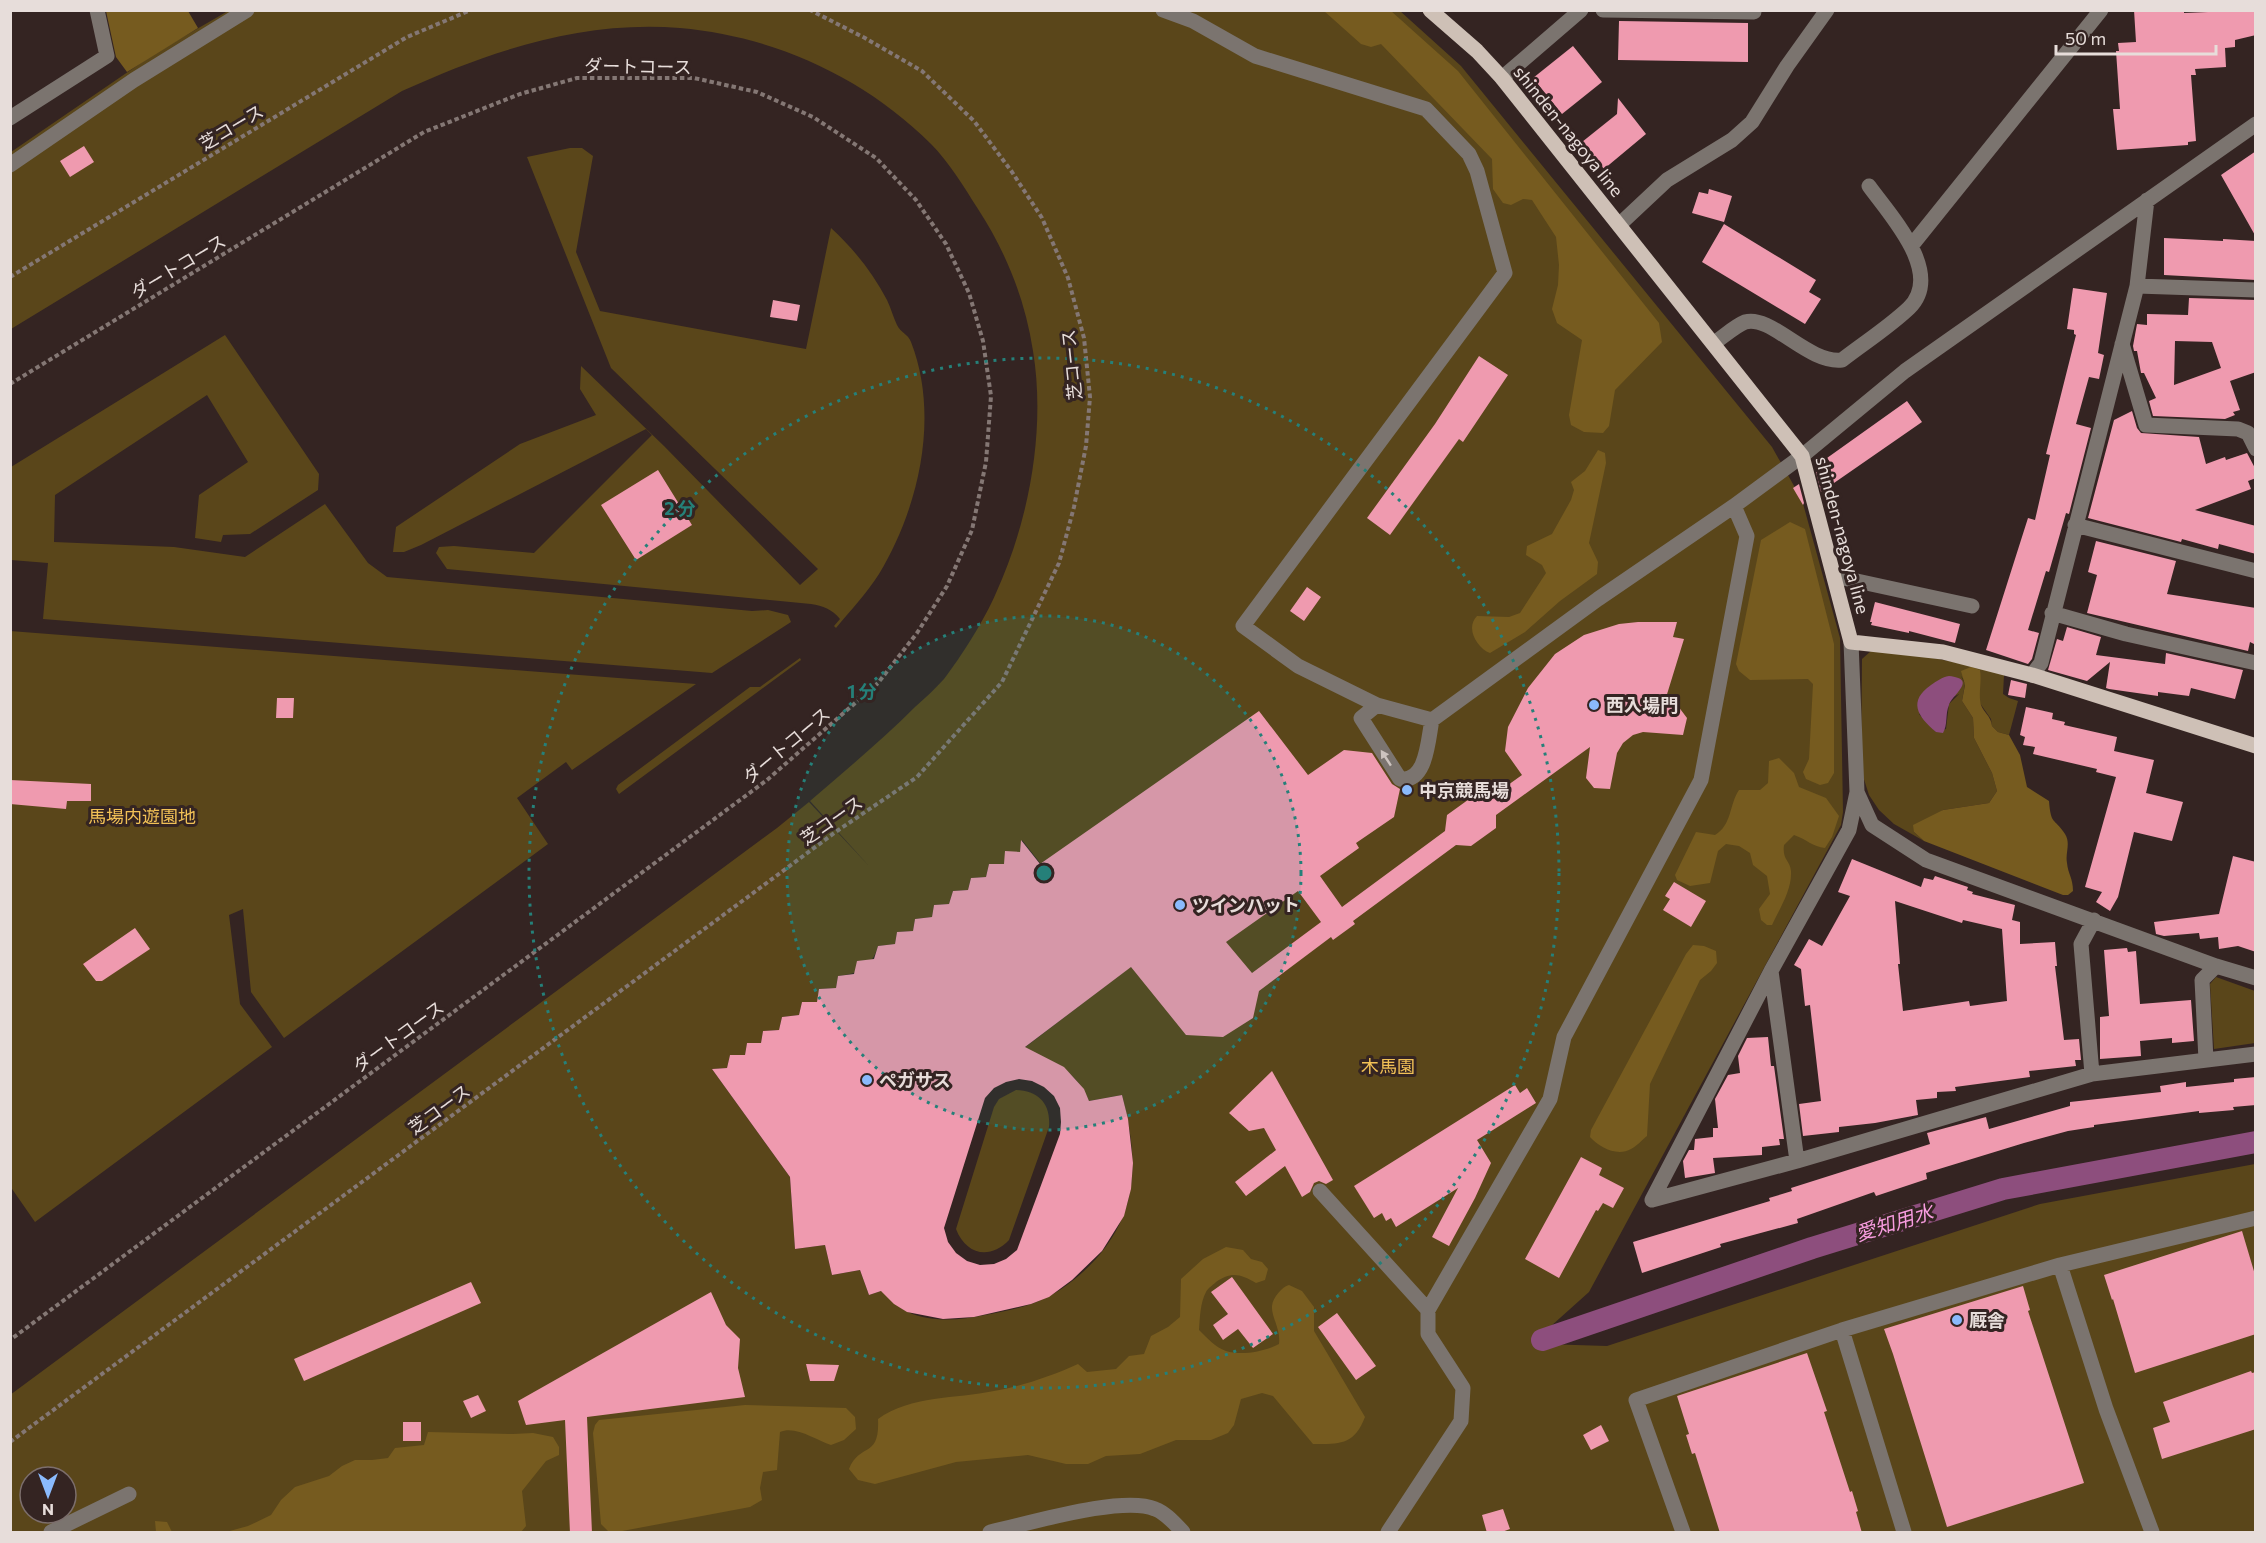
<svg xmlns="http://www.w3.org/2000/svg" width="2266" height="1543" viewBox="0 0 2266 1543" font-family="Commissioner,'Noto Sans JP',sans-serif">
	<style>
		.green { fill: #5a461a; fill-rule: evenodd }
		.forest { fill: #765b1f }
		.water { fill: #8d4e7d }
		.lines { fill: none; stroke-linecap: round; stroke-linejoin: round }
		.canal { stroke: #8d4e7d; stroke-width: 22 }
		.building { fill: #ef9aaf; fill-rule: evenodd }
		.path { stroke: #847774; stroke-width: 4; stroke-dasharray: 4.5 3; stroke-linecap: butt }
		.minor { stroke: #7b746f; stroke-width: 15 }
		.major { stroke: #cec0b6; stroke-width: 15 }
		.oneway { fill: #ccc3bf }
		.ring { fill: none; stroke: #258079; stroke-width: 3; stroke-dasharray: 3 6 }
		.poi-dot { fill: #8abafc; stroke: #342422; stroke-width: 2 }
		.labels { text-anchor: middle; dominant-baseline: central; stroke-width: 6; stroke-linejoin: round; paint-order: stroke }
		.street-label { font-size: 18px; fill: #e7ddda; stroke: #342422 }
		.poi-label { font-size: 18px; font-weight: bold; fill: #e7ddda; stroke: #342422; text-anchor: start }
		.park-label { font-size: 18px; fill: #f2c156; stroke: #342422 }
		.water-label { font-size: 20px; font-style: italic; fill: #f79cdf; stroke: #342422 }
		.centre { fill: #258079; stroke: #342422; stroke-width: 3 }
		.ring-label { font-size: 18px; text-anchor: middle; font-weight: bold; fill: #258079; stroke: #342422; stroke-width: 6; stroke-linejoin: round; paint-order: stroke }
	</style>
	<rect width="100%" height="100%" fill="#342422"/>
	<path class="green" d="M228,11H1400L1461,66L1772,447L1802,500L1840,638L1843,812L1841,825L1589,1292L1541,1335L1544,1344L1607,1346L2040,1204L2255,1164V1532H11L10,1395L777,828L809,802L869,866L810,801C846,770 882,740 915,707C925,698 935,689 944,679C961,657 985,619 996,593C1029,521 1046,430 1033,351C1025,299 1006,252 978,209C964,187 949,162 931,144C864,77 773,36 680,28C582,20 490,51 402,91L11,329V152L157,52ZM1022,840L1125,971L1015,1055C1051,1064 1072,1063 1089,1101L1122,1095C1132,1134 1139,1177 1123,1216C1108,1254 1071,1289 1034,1303C1018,1309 1001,1312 985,1315C961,1320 931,1323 908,1312C899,1308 891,1297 884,1290L869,1295L860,1270L832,1275L825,1245L795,1249L790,1177L712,1069L727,1068L730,1055H745L747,1043H761L763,1031L779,1030L782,1017L799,1015L802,1002H817L820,989L836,988L838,976C858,974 872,967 878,946L895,944L897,932L913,931L915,919L932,917L934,905L949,904L953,891L968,890L971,878L986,877L989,864H1004L1020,852ZM30,1477H66V1513H30Z
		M570,148H582L593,156L576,252L600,311L806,349L831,228C853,248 873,273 887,300C891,308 893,317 897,325C901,333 908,334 911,342C940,416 919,508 879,574C867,593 850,611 836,628L834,626L840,619C832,609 823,606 811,604L447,569L436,553L439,547L454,546L534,553L652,435L646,429L421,545L404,552H393L396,527L520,444L596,415L580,389L581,366L664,446L800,585L818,569L611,368L527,157Z
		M225,335L319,474L318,490L250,534L223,535L221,542L195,538L199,495L248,462L207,395L55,495L54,542L174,547L245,557L325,504L368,563L387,577L752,611L768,610L788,615L791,622L712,673L43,619L48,563L11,560V467Z
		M10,631L696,684L572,770L566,762L517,798L548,844L284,1038L251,992L243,909L229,915L240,1004L272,1047L35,1222L10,1186Z
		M1871,651C1917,653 1960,662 2004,675L2003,694L2009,698L2018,701L2009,735L1998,732L1992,726L1991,719L1961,676L1965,684L1962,701L1973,718L1974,738L1992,773L1997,791L1989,803L1943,810L1914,832L1924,841L1894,824L1879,810L1869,795L1861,770L1862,659ZM1959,694L1949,704L1946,729L1936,732L1919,714Z
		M800,658L801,660L619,794L616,789L618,785L750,687H760Z
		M2216,977L2255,991V1043L2214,1049L2210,984Z
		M1016,1090C1039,1091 1051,1104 1049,1127L1009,1240C990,1260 966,1255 956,1229L994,1107L999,1099Z"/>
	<path class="forest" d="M106,11H188L198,28L127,72L116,57Z
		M1324,11H1391L1458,71L1659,323L1662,342L1615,390L1609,426L1603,433L1584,432L1571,425L1569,415L1582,340L1557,323L1552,309L1558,285L1559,265L1556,237L1532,200L1523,199L1511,205L1503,203L1493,189L1492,159L1381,44L1371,47L1361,44Z
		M1598,450L1605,453L1606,463L1589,543L1598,562L1597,574L1560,601L1525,632L1490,653C1477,648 1465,628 1477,616L1509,617L1520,613L1546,573L1542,565L1526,555L1527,546L1552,534L1571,500L1574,490L1571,482L1585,471Z
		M1790,522L1805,529L1834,644V773L1828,783L1820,785L1806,779L1803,772L1809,759L1813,684L1808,679L1750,680L1739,671L1736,664L1761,540Z
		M1971,667L1980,670C1982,681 1978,695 1981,705C1984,713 1991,716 1992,726L1998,732L2009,735L2020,755L2027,787L2049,801C2051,826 2054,817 2065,834C2071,843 2065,853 2067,863C2068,874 2073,878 2073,891L2068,895H2063L1924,841L1914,832L1913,825L1943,810L1989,803L1997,791L1992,773L1974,738L1973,718L1962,701L1965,685L1961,671Z
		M1779,758L1794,773L1799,787L1826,798L1839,816L1832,837L1825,848C1813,847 1806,839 1794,835L1784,845C1782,860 1790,860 1791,871C1792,890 1780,908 1772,925H1767L1761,920L1759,909L1770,894L1767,876L1753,865L1750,853L1739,846L1726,844L1718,851L1710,883L1690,886L1677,880L1675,875L1696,832L1715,835C1732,825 1729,805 1739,790H1760L1768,783L1769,761Z
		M1693,945L1704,946L1716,951L1717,963L1711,971L1700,980L1650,1084L1647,1136C1642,1140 1637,1146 1631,1149C1617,1157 1599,1147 1590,1137L1591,1130L1686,954Z
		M1226,1247L1243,1250L1251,1259L1262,1262L1268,1269L1265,1280L1256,1283C1241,1274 1231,1271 1216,1282C1213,1285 1208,1288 1206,1292C1200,1303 1200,1318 1199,1330C1207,1338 1215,1347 1226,1351C1242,1356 1266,1351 1279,1344C1281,1329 1271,1317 1272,1306C1273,1297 1282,1287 1289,1285L1302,1291L1314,1307V1331L1365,1417C1354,1445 1341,1444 1313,1444L1273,1396L1262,1393L1241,1399L1234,1425L1228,1433L1211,1440H1176L1140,1454L1106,1456L1088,1464H1066L1028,1455L956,1462L875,1484L858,1480L849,1469C860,1442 880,1459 878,1419C911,1395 956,1399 994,1391C1022,1386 1052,1376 1078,1364L1087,1372L1116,1369L1129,1356L1144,1354L1151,1336L1168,1327L1180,1317L1181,1279L1203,1259Z
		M745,1405L846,1408L855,1417L856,1429L844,1440L831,1445C816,1440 795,1425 780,1432L777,1470L763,1472L760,1488L762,1500L750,1507L617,1532L608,1531L601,1524L593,1433L595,1425L599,1420Z
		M428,1432L513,1434L533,1433L553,1437L559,1447V1455L546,1461L522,1491L526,1526L521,1532H226L248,1526L271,1515L281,1500L295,1487L329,1476L342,1466L355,1460H372L388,1458L395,1448L424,1445Z
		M155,1521L167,1522L172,1532H156Z"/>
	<path class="water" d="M1949,676C1978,679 1953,694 1949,705C1945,714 1948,725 1943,733L1936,732C1917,716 1908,701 1931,685C1937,681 1942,677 1949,676Z"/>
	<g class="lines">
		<path class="canal" d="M1542,1340L1812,1248L2003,1189L2256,1142"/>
	</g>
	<path class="building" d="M2134,10H2184V13L2256,10V35L2235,40V47L2225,48L2226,67L2195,69L2196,75H2191L2196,141L2188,142V145L2117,150L2113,109H2120L2116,51H2119L2118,43L2136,42Z
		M1619,21L1748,23V62L1618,60Z
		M1573,46L1602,82L1562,114L1533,78Z
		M1618,98L1646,134L1604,169L1582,142L1617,114Z
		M84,146L94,162L70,177L60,161Z
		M2256,151V237L2221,175Z
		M1709,189L1732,196L1724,222L1692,213L1699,192L1708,194Z
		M1724,224L1816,280L1809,292L1821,299L1805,324L1702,262Z
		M2164,238L2223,241V239L2256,241V280L2164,275Z
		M2073,288L2107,293L2098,353L2104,355L2099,379L2089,377L2076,424L2091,428L2069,514L2066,513L2049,572L2046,571L2028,630L2039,633L2032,659L2028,664L1986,650L2028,518L2035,520L2050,455L2046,454L2076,335L2074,334V330L2067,329Z
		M2189,298L2256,300V372L2230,381L2240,410L2233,412L2235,415L2225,419L2153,416L2149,401L2156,398L2144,373H2141L2137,351H2134L2133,346L2137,324L2147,325V314L2188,315ZM2175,341L2212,342L2221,368L2174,385Z
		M773,300L800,305L797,321L770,317Z
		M1479,356L1508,375L1463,442L1459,439L1390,535L1367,518L1435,424Z
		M1907,401L1922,422L1821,492L1816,472L1830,462L1827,458Z
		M2132,411L2137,428L2141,433L2199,437L2206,464L2225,457L2226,460L2247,453L2256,470V478L2248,481L2251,489L2195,510L2256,526V554L2219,544L2218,549L2182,539L2181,542L2088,518L2114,420Z
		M658,470L692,525L636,560L601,505Z
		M1799,484L1804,503L1803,505L1793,488Z
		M2096,541L2176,561L2167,594L2256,608V645L2250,642L2248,651L2087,613L2097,575L2088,572Z
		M1307,587L1321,597L1304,621L1290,611Z
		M1875,602L1960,624L1955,643L1909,631V633L1871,625L1872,622H1870Z
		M1638,622H1677L1673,637L1684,639L1664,704L1678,706L1687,718L1683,735L1643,732L1633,735L1623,743L1617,753L1610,789L1594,788L1586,778L1590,747L1496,815V828L1471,846L1456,845L1353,921L1355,924L1333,940L1331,937L1259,991L1253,1018L1223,1037L1186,1035L1131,967L1025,1047L1064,1067L1084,1089L1089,1101L1122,1095L1128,1119L1133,1163L1131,1189L1124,1216L1102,1251L1072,1280L1049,1297L1031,1304L974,1317L943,1319L907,1312L894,1304L881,1291L869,1295L860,1270L832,1275L825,1245L795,1249L790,1177L712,1069L727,1068L730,1055H745L747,1043H761L763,1031L779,1030L782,1017L799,1015L802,1002H817L819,989L836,988L838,976L854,974L857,961L874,959L878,946L895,944L897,932L913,931L915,919L932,917L934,905L949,904L953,891L968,890L971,878L986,877L989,864H1004L1005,851L1020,852L1021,840L1040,864L1259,711L1308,775L1344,750L1372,753L1392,784L1400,789L1394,817L1356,843L1359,848L1320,876L1342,907L1445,831L1447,815L1472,797L1487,800L1522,775L1505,751L1508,727L1528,688L1555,654L1584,635L1619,624ZM1298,891L1321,922L1252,973L1226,942ZM1019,1079L1032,1081L1044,1087L1054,1096L1060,1108L1061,1122L1060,1134L1017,1250L1006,1259L994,1264L980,1265L967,1261L956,1253L948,1242L944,1228L985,1098L994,1088L1006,1082Z
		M2067,627L2101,637L2096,655L2165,664L2166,653L2243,670L2235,699L2191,688L2189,696L2158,692V696L2109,689L2106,688L2110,662L2087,681L2048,670L2057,639L2063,641Z
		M2011,680L2027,684L2025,698L2008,695Z
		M277,698H294L293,718H276Z
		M2026,707L2053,713L2052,719L2065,722L2064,725L2117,737L2114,751L2154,760L2146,793L2183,802L2172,841L2134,832L2118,897L2110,911L2096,902L2102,892L2085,887L2116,777L2096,772L2097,769L2033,754L2035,747L2023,745L2025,737L2020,735Z
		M10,780L91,784V801H67L66,809L10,804Z
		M2233,856L2256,862V952L2238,946L2219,949L2218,937L2200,939L2199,933L2164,936L2156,934L2154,922L2219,914Z
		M1852,859L1921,887L1924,878L1933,880L1935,876L1968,887L1967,890L1973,892L1972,894L2015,905L2012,920L2020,922V944L2055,942L2057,966H2055L2064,1040L2079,1039L2081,1060H2075L2076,1066L2029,1071L2030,1077L1955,1087L1956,1091L1937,1092V1098L1916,1100L1918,1115L1875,1123L1839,1127V1132L1803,1136L1799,1104L1821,1101L1810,1005L1805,1006L1801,969L1794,965L1809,939L1822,946L1850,896L1838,892ZM1895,901L1962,923L1963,920L2002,929L2007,1001L1970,1006L1969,1001L1903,1011L1898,964H1900Z
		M1674,882L1706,901L1691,927L1663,910L1670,899L1665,896Z
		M135,928L150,949L102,981H96L83,964Z
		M2127,948L2128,952L2136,951L2140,1004L2191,1000L2194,1041L2172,1043V1038L2140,1041L2141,1056L2100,1059V1017L2109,1016L2104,950Z
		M1768,1037L1771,1066H1774L1784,1139H1779L1780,1145L1762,1147V1155L1713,1158L1715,1173L1685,1178L1683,1161L1689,1150H1694L1695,1139L1713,1137V1128H1718L1715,1099L1728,1075L1740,1073L1738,1056L1747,1038Z
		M1272,1071L1333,1180L1326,1184L1319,1181L1314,1183L1310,1192L1302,1197L1285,1166L1246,1196L1235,1182L1276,1150L1264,1128L1249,1131L1229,1113Z
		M2256,1077V1105L2233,1107L2234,1110L2199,1113V1111L2094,1125V1127L2068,1131L2024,1143L1926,1173L1927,1179L1876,1196L1874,1192L1797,1219L1798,1223L1720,1244L1721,1247L1642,1273L1633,1242L1770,1201L1769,1198L1792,1191L1791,1188L1930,1144L1927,1133L1986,1117L1989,1129L2070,1106V1102L2161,1092L2160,1086L2186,1082V1087L2234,1082V1079Z
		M1515,1085L1520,1093L1527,1088L1536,1103L1477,1140L1491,1163L1475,1198L1449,1246L1432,1237L1458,1188L1396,1227L1391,1218L1386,1221L1382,1213L1374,1218L1354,1186Z
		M1581,1157L1602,1168L1599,1175L1624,1188L1613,1208L1603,1203L1598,1211L1596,1210L1559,1278L1525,1259Z
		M2242,1231L2256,1278V1334L2135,1373L2113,1299L2112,1300L2104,1275Z
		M1232,1277L1273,1334L1253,1348L1238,1329L1223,1340L1213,1325L1228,1314L1211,1292Z
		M471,1282L481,1303L304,1381L294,1359Z
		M2023,1286L2030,1310L2028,1311L2084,1483L1947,1527L1893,1354L1884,1329Z
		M711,1292L726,1325L740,1339L738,1368L745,1397L587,1417L592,1533H570L565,1420L526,1425L518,1401Z
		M1337,1313L1376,1366L1356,1380L1318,1327Z
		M1807,1353L1827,1411L1824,1412L1850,1492L1852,1491L1858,1511L1856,1512L1862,1533H1720L1695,1453L1692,1454L1686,1435L1689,1434L1677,1396Z
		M806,1364L839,1365L834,1381H810Z
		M2251,1371L2252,1373L2256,1372V1429L2162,1459L2153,1428L2170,1422L2163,1402Z
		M478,1395L486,1411L471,1418L463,1401Z
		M403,1422H421V1441H403Z
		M1601,1425L1609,1441L1591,1450L1583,1435Z
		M1503,1509L1510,1529L1499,1533H1487L1482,1515Z"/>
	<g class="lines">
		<path class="path" d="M10,277L407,37L471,10
			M10,384L424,132L520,94L577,78H694L757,92L813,117L876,158L916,200L946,244L969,293L983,341L991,396L986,462L972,530L947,586L917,633L878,683L767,780L10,1340
			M10,1442L837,831L917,777L1002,682L1059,563L1074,507L1086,446L1090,397L1084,338L1068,278L1042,218L1012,172L974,121L922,71L865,38L810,10"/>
		<path class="minor" d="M1163,10L1193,21L1255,56L1426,109L1469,154L1477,171L1505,273L1243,626L1298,666L1377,705
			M1603,10L1754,12
			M1502,78L1581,10
			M10,118L107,56L97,10
			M10,165L134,80L247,10
			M1619,225L1667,180L1732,140L1752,122L1787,66L1827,10
			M1912,245L2101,10
			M2137,286L2256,290
			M1714,343C1723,337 1735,326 1745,322C1771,314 1808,364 1842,360C1864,343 1889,327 1909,308C1945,273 1889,214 1869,186
			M2122,344L2146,425L2238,429L2248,433L2256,449
			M2075,525L2256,571
			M1834,576L1972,606
			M2052,613L2126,634L2256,663
			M1851,642L1857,792L1872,825L1926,860L2216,966L2256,978
			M2032,675L2041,663L2137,286L2147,200
			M1432,720L1377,705L1361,718L1400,779C1427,783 1428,739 1432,720L1598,599L1734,506L1802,456L1905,371L2256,124
			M1771,971L1797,1161
			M2206,1060L2202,980L2216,966
			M2092,1074L2081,944L2094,920
			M1320,1191L1428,1310
			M1652,1200L1797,1161L2092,1074L2256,1054
			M1652,1200L1771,971L1849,830L1857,792
			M2060,1265L2106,1409L2152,1532
			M1842,1330L1904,1532
			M51,1532L129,1494
			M990,1532C1028,1524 1122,1495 1155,1509C1166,1513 1175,1524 1183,1532
			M1388,1532L1461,1421L1463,1388L1428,1334V1310L1550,1099L1564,1037L1701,780L1747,536L1734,506
			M1683,1532L1636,1400L1842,1330L2060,1265L2256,1218"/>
		<path class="major" d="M1430,10L1477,51L1502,78L1802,456L1851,642L1943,652L2032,675L2256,746"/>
	</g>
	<defs><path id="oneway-solid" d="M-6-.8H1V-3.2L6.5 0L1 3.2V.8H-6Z" transform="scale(1.5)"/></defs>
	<use class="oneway" href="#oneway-solid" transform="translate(1386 758) rotate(-123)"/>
	<circle cx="1044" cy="873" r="257" fill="#258079" fill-opacity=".12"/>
	<g class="ring">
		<circle cx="1044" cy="873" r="257"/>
		<circle cx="1044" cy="873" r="515"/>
	</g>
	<g class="poi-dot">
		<circle cx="1594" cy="705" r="6"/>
		<circle cx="1407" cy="790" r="6"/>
		<circle cx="1180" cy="905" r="6"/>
		<circle cx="867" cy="1080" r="6"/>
		<circle cx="1957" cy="1320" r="6"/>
	</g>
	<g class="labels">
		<g class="street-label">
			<text transform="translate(638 66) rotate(1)">ダートコース</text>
			<text transform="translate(231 127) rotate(-31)">芝コース</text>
			<text transform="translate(1569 131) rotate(51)">shinden-nagoya line</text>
			<text transform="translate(178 266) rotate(-31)">ダートコース</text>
			<text transform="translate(1071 365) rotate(-96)">芝コース</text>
			<text transform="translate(1843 535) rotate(75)">shinden-nagoya line</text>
			<text transform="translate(786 745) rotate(-40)">ダートコース</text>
			<text transform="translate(831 820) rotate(-35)">芝コース</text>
			<text transform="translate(398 1036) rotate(-36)">ダートコース</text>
			<text transform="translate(439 1109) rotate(-36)">芝コース</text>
		</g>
		<g class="poi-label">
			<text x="1606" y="705">西入場門</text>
			<text x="1419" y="790">中京競馬場</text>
			<text x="1192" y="905">ツインハット</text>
			<text x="879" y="1080">ペガサス</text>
			<text x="1969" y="1320">厩舎</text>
		</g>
		<g class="park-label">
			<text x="142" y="816">馬場内遊園地</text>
			<text x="1388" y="1066">木馬園</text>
		</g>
		<g class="water-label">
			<text transform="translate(1894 1222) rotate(-17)">愛知用水</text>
		</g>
	</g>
	<circle cx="1044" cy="873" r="9" class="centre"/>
	<g class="ring-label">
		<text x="680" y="515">2 分</text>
		<text x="862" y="698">1 分</text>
	</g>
	<rect width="2266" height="1543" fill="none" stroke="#e7ddda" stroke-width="24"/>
	<g transform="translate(48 1495) rotate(180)"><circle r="28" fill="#342422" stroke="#7c6e6c" stroke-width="1.5"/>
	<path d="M0-4.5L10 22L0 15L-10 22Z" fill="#8abafc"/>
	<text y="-9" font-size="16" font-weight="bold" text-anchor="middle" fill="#e7ddda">N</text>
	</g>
	<path d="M2056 45v9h160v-9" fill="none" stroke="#e7ddda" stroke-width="3"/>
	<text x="2065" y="45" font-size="18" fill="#e7ddda" stroke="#342422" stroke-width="4.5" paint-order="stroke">50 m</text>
</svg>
